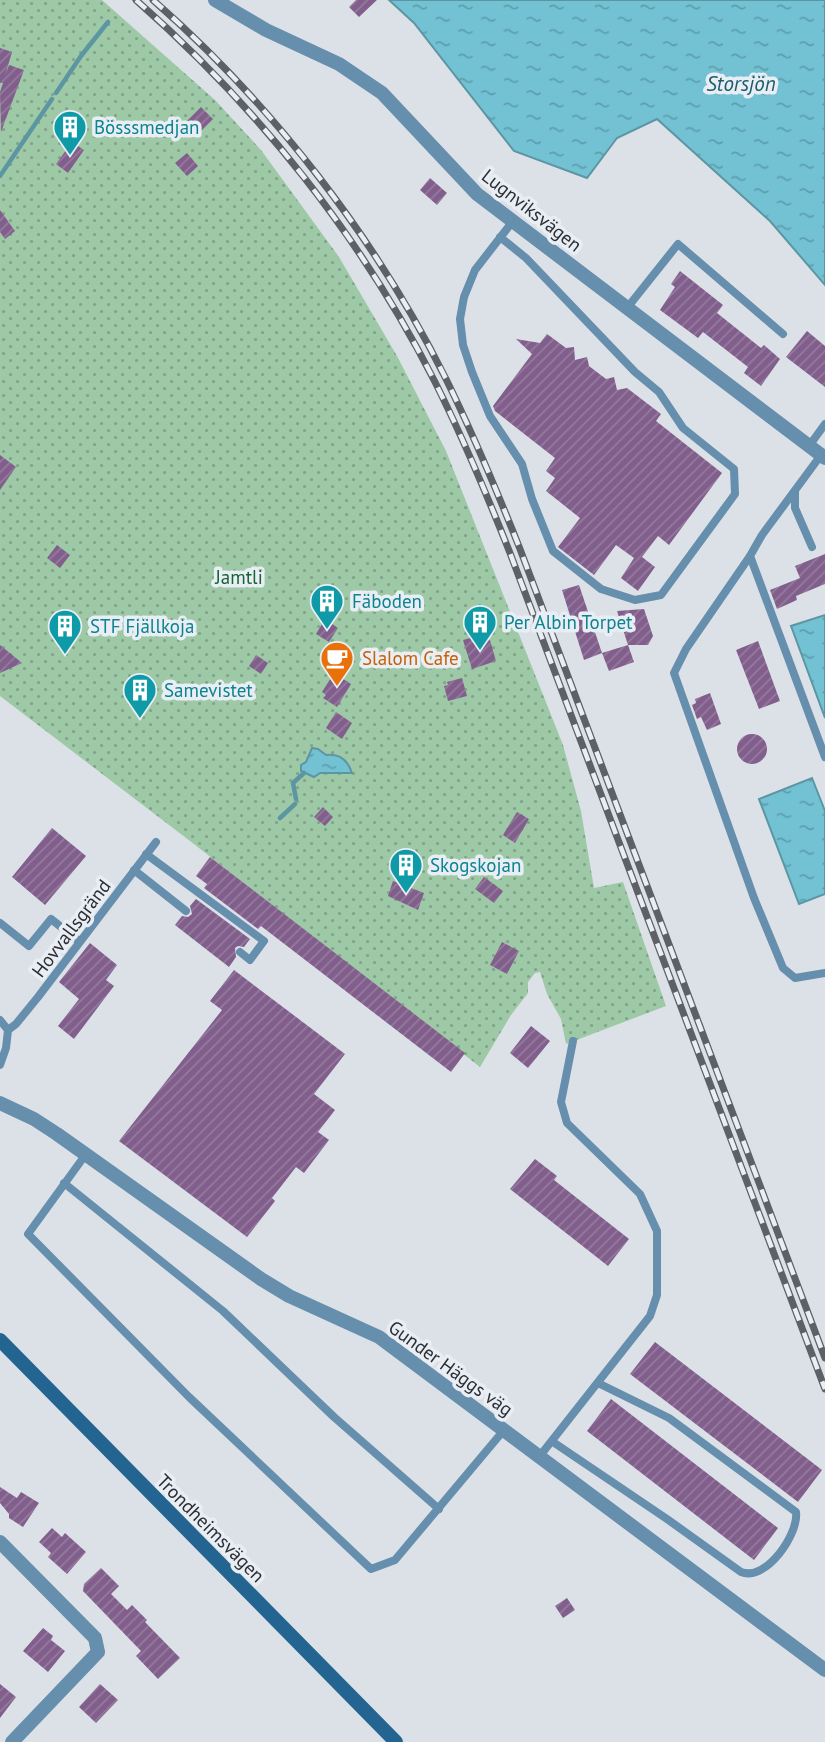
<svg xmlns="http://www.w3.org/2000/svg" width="825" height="1742" viewBox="0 0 825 1742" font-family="'PT Sans',sans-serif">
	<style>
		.park { fill: url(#park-dots) }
		.water { fill: url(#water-ripples); stroke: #5d96a3; stroke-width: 2 }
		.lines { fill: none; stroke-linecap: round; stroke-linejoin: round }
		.stream { stroke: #5d96a3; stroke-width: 4.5 }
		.building { fill: url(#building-hatch) }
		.service { stroke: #668ead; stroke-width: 8 }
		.minor { stroke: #668ead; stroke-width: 14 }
		.secondary { stroke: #246491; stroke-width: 14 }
		.rail-casing { stroke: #5d6064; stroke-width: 7 }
		.rail { stroke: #e9eef5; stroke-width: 4.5; stroke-dasharray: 13; stroke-linecap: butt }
		.labels { text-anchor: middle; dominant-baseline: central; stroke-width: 7; stroke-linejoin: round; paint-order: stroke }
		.culture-label { font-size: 19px; fill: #0d838f; stroke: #e9eef5; text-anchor: start }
		.street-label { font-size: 19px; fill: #2c2e31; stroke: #e9eef5 }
		.park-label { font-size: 19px; fill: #13642f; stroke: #e9eef5 }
		.food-label { font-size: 19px; fill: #c56008; stroke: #e9eef5; text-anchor: start }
		.water-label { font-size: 21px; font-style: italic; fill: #1b5d6a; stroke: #e9eef5 }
	</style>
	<defs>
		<pattern id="park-dots" width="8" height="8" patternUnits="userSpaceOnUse" patternTransform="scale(1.75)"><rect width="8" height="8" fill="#9ec9a6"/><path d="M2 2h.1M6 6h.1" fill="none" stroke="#81a488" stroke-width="1.8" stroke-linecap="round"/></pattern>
		<pattern id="water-ripples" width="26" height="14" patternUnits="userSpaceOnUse" patternTransform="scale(1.75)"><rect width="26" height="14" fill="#72c2d4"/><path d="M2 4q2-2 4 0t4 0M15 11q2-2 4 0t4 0" fill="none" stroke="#5e9ead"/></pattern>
		<pattern id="building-hatch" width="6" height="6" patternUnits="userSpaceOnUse" patternTransform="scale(1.75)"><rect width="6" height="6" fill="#815e8c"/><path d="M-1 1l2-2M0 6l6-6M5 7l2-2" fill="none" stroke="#947b9c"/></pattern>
	</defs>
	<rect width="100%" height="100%" fill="#dce1e8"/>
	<path class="park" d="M0,0H102L215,100L261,150L339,257L397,356L446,451L563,745L581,811L594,888L623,882L666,1006L566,1044L561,1019L547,994L540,972L535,973L528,982V993L511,1015L480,1067L190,841L0,696Z"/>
	<path class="water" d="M389,0H825V285L770,221L657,119L617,138L587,178L514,151L414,23Z
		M825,615V718L791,626Z
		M312,748L318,749L326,755C340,753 348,761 352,773H320L314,777L301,771V765L306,762Z
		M812,778L825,811V894L799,904L759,799Z"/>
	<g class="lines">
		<path class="stream" d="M56,93L81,56L108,22
			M0,176L52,99
			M296,799L293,783L304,773
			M280,818L295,804"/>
	</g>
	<path class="building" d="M356,0H377L359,17L349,7Z
		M0,48L12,52L5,76L9,65L24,70L1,132L0,92L3,83H0Z
		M201,107L213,119L197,135L185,123Z
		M72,142L84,150L68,173L56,164Z
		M187,153L198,166L187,176L175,163Z
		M430,178L447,193L437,205L420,190Z
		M0,210L15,231L5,239L0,232Z
		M680,271L723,305L717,313L761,348L764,345L780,359L761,386L744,373L748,367L703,332L698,338L660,310L675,287L671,284Z
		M807,331L825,346V387L786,357Z
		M547,334L566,348L574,347L575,360L587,357L589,366L606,379L614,377L617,390L627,388L661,414L656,421L722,473L669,545L658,536L642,557L655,567L638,591L621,578L634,558L616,545L594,575L558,547L580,518L546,491L555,478L546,471L555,458L495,411L493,406L532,354L516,339L540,343Z
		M0,455L16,467L0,490Z
		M57,545L70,555L60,568L47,558Z
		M825,554V584L796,596L797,600L777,609L770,590L800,578L795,566Z
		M579,585L602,653L584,660L562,590Z
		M644,609L653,636L648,645H628L617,611Z
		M325,619L338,628L329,642L316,634Z
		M477,636L480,643L490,640L496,661L472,669L463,640Z
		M758,641L780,701L759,709L736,650Z
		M0,645L22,663L0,673Z
		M628,645L634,662L609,671L602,653Z
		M256,655L268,663L261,674L249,666Z
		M334,673L351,684L337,707L323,698L326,695L322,692Z
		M462,678L467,696L448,701L444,686L448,685L447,682Z
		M710,693L721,724L707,730L701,717L697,719L692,705L696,703L695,699Z
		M336,712L352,723L342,739L326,728Z
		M737 749a15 15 0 1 1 30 0a15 15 0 1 1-30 0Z
		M323,807L333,817L325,826L314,817Z
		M517,812L529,819L515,843L503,835Z
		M52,828L86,856L45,905L12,877Z
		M210,857L465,1053L451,1072L261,926L258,929L204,888L207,884L196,876Z
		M484,877L503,891L494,903L475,889Z
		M393,881L424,893L418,910L388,896Z
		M196,899L250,939L244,947L238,946L235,948L236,957L229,967L175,925L182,916L188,917L192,914L190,906Z
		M502,942L519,951L507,974L490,965Z
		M90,943L117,965L106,980L114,986L74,1039L58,1026L79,999L59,982Z
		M234,970L345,1054L314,1094L335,1110L318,1132L329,1140L304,1173L296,1167L272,1198L275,1201L247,1237L119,1141L222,1010L210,1001Z
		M531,1026L550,1041L528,1068L510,1053Z
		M535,1159L557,1176L554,1180L629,1239L608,1266L510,1189Z
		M655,1342L822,1470L798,1502L630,1374Z
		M611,1399L778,1528L754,1560L587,1431Z
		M0,1487L17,1498L21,1492L39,1503L23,1527L9,1518V1514L0,1503Z
		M52,1528L62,1537L65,1533L86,1552L67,1574L48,1557L51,1553L39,1542Z
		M101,1568L119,1586L111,1594L127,1610L132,1605L147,1620L145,1622L180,1658L158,1679L136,1656L141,1651L83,1591L84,1584Z
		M567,1598L575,1610L563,1618L555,1606Z
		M43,1628L53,1636L51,1640L65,1651L48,1672L23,1651Z
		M0,1684L16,1697L0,1718Z
		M100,1684L118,1700L96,1723L79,1707Z"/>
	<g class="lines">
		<path class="service" d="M500,237L526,258L635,372L659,392L683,428L734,469L735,494L661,595L635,600L601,589L553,551L532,499L522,464L490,416L472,372L463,345L460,319L464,297L475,270L513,221
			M627,308L678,244L783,334
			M809,446L825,424
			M821,455L762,535L750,556L686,649L674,673L754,898L783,968L795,978L825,973
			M795,492V508L812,547
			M750,556L825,757
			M146,854L264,941L250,960L240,952
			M134,870L186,911
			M0,923L29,946L51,919L80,942
			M0,1020L8,1030L6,1048L0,1065
			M8,1030L16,1024L38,997L156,842
			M86,1154L28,1234L189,1397L371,1569L395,1560L504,1430
			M64,1183L223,1311L334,1417L439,1509
			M553,1442L667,1519L741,1572C766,1582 799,1534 796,1512L669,1418L598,1383
			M539,1457L650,1316L657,1295V1231L640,1194L567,1123L561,1102L573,1041"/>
		<path class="minor" d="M215,0L266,30L339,64L382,93L477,194L825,458
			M0,1103L34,1119L57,1134L261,1279L289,1296L379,1337L825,1670
			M0,1542L95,1638L98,1652L12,1742"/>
		<path class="secondary" d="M0,1340L396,1742"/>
		<defs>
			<path id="rail" d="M136,0C258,107 362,238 435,382C463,438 487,495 510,553L825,1389
				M153,0C271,103 376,238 446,379C473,434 497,491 520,549L825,1358"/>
		</defs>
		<use href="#rail" class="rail-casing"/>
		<use href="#rail" class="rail"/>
	</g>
	<defs>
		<symbol id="building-pin" viewBox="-11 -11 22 30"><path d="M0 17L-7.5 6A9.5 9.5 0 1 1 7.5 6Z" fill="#0f9aa8" stroke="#e9eef5"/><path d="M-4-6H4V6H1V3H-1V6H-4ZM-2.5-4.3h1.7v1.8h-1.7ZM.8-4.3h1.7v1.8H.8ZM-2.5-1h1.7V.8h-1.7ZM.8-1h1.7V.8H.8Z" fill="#fff"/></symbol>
		<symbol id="cafe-pin" viewBox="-11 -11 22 30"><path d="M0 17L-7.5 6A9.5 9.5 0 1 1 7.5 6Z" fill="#e8710a" stroke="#e9eef5"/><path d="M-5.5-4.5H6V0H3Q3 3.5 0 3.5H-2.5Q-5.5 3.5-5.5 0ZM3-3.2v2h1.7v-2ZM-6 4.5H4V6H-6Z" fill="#fff"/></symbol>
	</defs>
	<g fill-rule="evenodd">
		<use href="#building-pin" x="51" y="108" width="38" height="52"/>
		<use href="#building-pin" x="308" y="582" width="38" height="52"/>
		<use href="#building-pin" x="461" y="603" width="38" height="52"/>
		<use href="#building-pin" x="46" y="607" width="38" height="52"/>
		<use href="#cafe-pin" x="318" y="639" width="38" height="52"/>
		<use href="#building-pin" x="121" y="671" width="38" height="52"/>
		<use href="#building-pin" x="387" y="846" width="38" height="52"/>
	</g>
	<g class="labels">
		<g class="culture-label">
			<text x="94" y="127">Bösssmedjan</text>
			<text x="352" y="601">Fäboden</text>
			<text x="504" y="622">Per Albin Torpet</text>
			<text x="90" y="626">STF Fjällkoja</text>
			<text x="164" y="690">Samevistet</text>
			<text x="430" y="865">Skogskojan</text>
		</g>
		<g class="street-label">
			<text transform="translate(532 210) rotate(38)">Lugnviksvägen</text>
			<text transform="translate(71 928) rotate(-53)">Hovvallsgränd</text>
			<text transform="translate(451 1368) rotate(36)">Gunder Häggs väg</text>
			<text transform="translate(211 1528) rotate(45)">Trondheimsvägen</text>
		</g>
		<g class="park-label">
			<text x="239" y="577">Jamtli</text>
		</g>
		<g class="food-label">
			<text x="362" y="658">Slalom Cafe</text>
		</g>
		<g class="water-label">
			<text x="741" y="83">Storsjön</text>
		</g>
	</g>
</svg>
